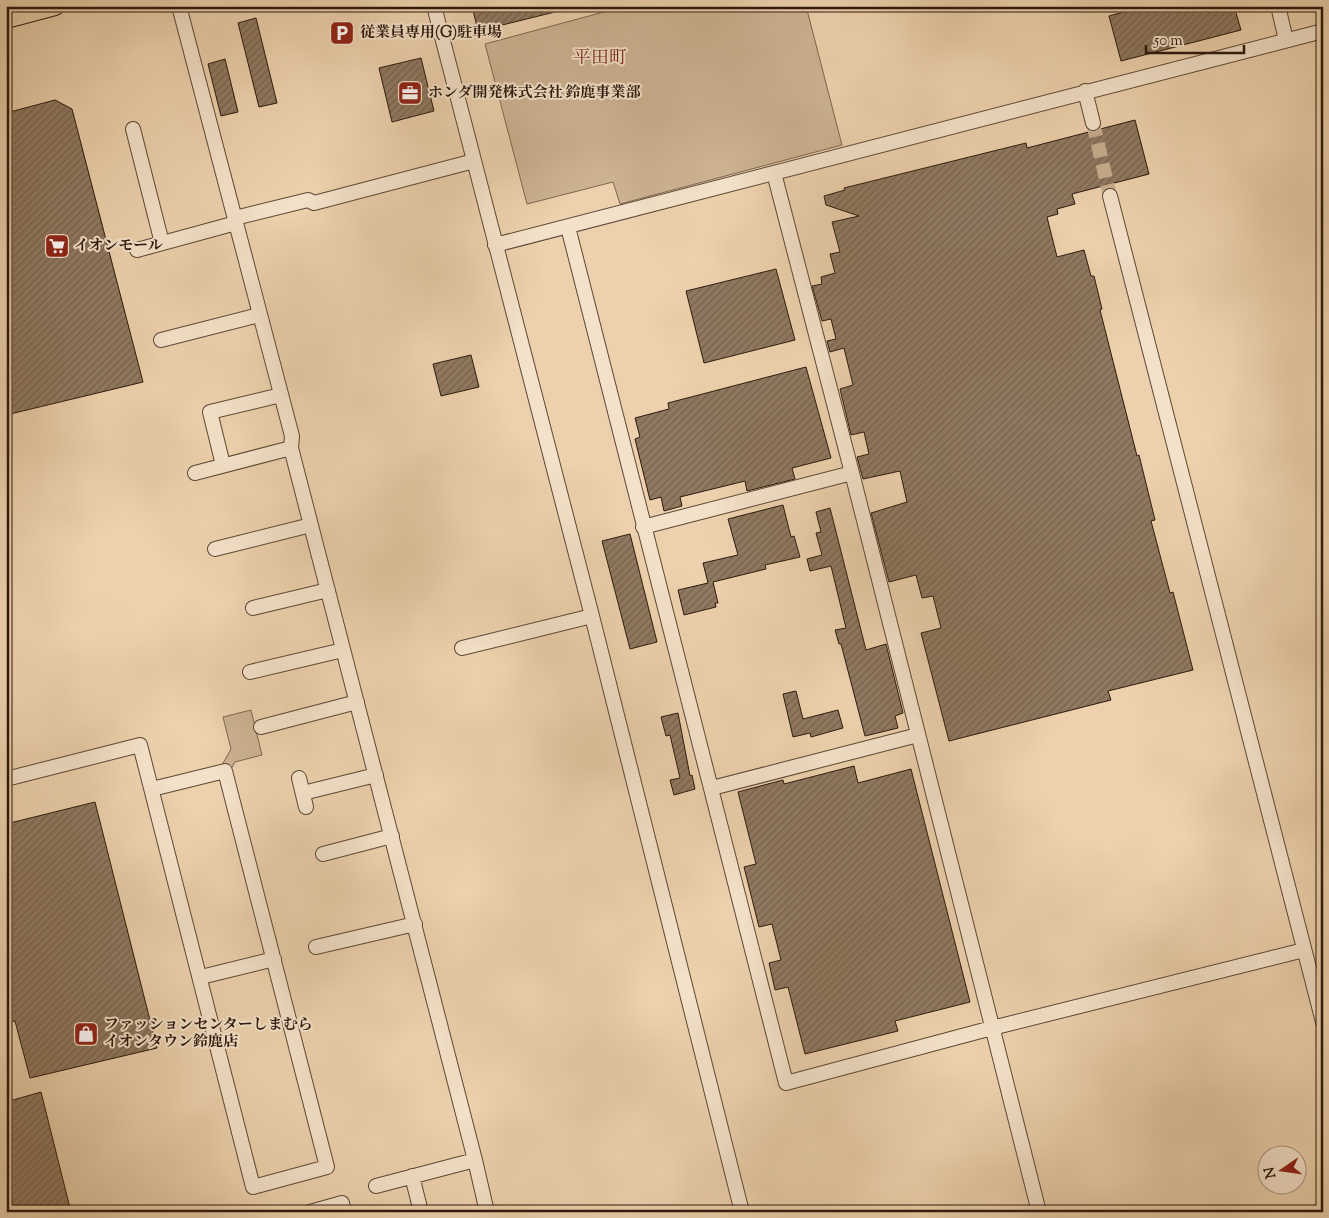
<svg xmlns="http://www.w3.org/2000/svg" width="1329" height="1218" viewBox="0 0 1329 1218" font-family="'Sorts Mill Goudy','Noto Serif JP',serif">
	<style>
		.green { fill: #ccb291; stroke: #7c6650 }
		.building { fill: url(#building-hatch); stroke: #2d190f }
		.lines { fill: none; stroke-linecap: round; stroke-linejoin: round }
		.minor-tunnel { stroke: #c6ac8d; stroke-width: 14; stroke-dasharray: 14 7; stroke-linecap: butt }
		.minor-casing { stroke: #5d4736; stroke-width: 16 }
		.major-casing { stroke: #2d190f; stroke-width: 20 }
		.minor { stroke: #f3e1c9; stroke-width: 14 }
		.major { stroke: #ecd1ac; stroke-width: 18 }
		.labels { text-anchor: middle; dominant-baseline: central; stroke-width: 4; stroke-linejoin: round; paint-order: stroke }
		.poi-label { font-size: 15px; font-weight: bold; fill: #2d190f; stroke: #f3e1c9; text-anchor: start }
		.quarter-label { font-size: 18px; fill: #7a1f14; stroke: #f3e1c9 }
	</style>
	<defs>
		<pattern id="building-hatch" width="6" height="6" patternUnits="userSpaceOnUse" patternTransform="scale(1.25)"><rect width="6" height="6" fill="#907961"/><path d="M-1 1l2-2M0 6l6-6M5 7l2-2" fill="none" stroke="#76624e"/></pattern>
	</defs>
	<rect width="100%" height="100%" fill="#ecd1ac"/>
	<filter id="stains"><feTurbulence type="fractalNoise" baseFrequency=".004" numOctaves="4"/><feColorMatrix values="0 0 0 0 .2 0 0 0 0 .09 0 0 0 0 .02 0 0 0 .5 -.17"/></filter>
	<radialGradient id="worn" r=".72"><stop offset=".6" stop-color="#630" stop-opacity="0"/><stop offset="1" stop-color="#630" stop-opacity=".3"/></radialGradient>
	<path class="green" d="M626,6H806L842,145L620,204L613,182L527,204L485,44Z
		M251,710L262,755L235,762L231,769L222,765L231,749L223,717Z"/>
	<path class="building" d="M472,6H563V10L478,31Z
		M1146,6H1234L1241,30L1121,61L1109,16Z
		M256,18L277,103L259,107L238,23Z
		M421,58L434,111L392,122L379,68Z
		M225,59L238,112L221,116L208,64Z
		M55,100L72,109L143,382L6,415V113Z
		M1135,120L1149,174L1072,194L1075,204L1057,209L1058,214L1047,217L1057,257L1084,250L1091,276H1094L1102,309L1100,310L1137,456L1139,455L1155,520L1151,521L1170,593L1173,592L1193,670L1108,691L1111,700L949,741L921,633L941,628L933,596L922,598L916,575L889,582L871,513L907,502L900,471L863,479L857,457L869,454L864,432L851,435L840,389L853,385L844,348L830,352L827,341L836,339L831,319L822,321L812,286L822,284L821,277L835,273L830,254L840,252L832,222L859,216L826,205L824,196L845,190L844,188L1026,143L1027,148Z
		M776,269L795,340L704,363L686,291Z
		M471,355L479,387L441,396L433,364Z
		M806,367L831,458L792,468L795,479L747,491L745,481L680,497L682,506L664,511L661,497L650,500L635,439L640,437L635,418L669,409L668,403Z
		M783,505L791,537L794,536L800,557L765,565L766,569L713,582L718,603H715L716,607L684,615L678,590L708,583L703,563L738,555L728,519Z
		M830,508L866,650L886,644L903,713L895,716L898,728L865,736L841,644H839L835,630L846,628L831,566L810,571L807,559L822,555L816,533L821,532L816,512Z
		M630,534L657,642L630,649L602,541Z
		M796,691L803,719L838,710L843,728L811,737L810,733L793,737L783,694Z
		M678,713L690,776L692,775L695,789L674,795L670,780L680,778L670,735L666,736L661,717Z
		M854,766L858,783L911,769L970,1002L895,1021L898,1031L805,1054L788,987L775,990L769,963L781,960L772,924L759,927L744,867L756,864L738,792L783,780L784,784Z
		M95,802L157,1048L30,1078L15,1021L6,1023V824Z
		M41,1092L71,1212H6V1102Z"/>
	<g class="lines">
		<path class="minor-tunnel" d="M1093,123L1110,196"/>
		<defs>
			<path id="minor" d="M179,6L292,436L291,448L475,1160L487,1212
				M434,6L592,616L742,1212
				M1278,6L1286,40
				M1085,91L1093,123
				M133,129L162,243
				M774,173L852,473L1039,1212
				M1110,196L1323,1022
				M235,218L308,200L314,203L474,161
				M568,227L786,1083L992,1028L1304,950
				M495,245L1323,31
				M137,250L236,223
				M161,340L259,315
				M223,465L210,412L281,395
				M195,473L291,448
				M643,527L852,473
				M215,549L311,525
				M253,608L328,590
				M462,648L592,616
				M250,672L343,650
				M261,727L357,702
				M299,778L306,807
				M6,779L140,745L253,1187L327,1167L225,771L152,789
				M712,788L918,735
				M303,793L376,775
				M323,854L392,836
				M316,947L415,924
				M201,977L274,959
				M412,1176L421,1212
				M376,1186L475,1160
				M310,1212L342,1203L344,1212"/>
			<path id="major" d="M6,19L55,6"/>
		</defs>
		<use href="#minor" class="minor-casing"/>
		<use href="#major" class="major-casing"/>
		<use href="#minor" class="minor"/>
		<use href="#major" class="major"/>
	</g>
	<defs>
		<symbol id="parking-square" viewBox="-11 -11 22 22"><rect x="-9" y="-9" width="18" height="18" rx="4" fill="#8f2418" stroke="#f3e1c9"/><path d="M-3.5-5.5H1a3.5 3.5 0 0 1 0 7H-1V5.5H-3.5ZM-1-3.4V-.6H.8a1.4 1.4 0 0 0 0-2.8Z" fill="#fff"/></symbol>
		<symbol id="office-square" viewBox="-11 -11 22 22"><rect x="-9" y="-9" width="18" height="18" rx="4" fill="#8f2418" stroke="#f3e1c9"/><path d="M-6-3h4V-5.5h4V-3h4V5H-6ZM-1-4.5V-3h2v-1.5ZM-6 0V1H6V0Z" fill="#fff"/></symbol>
		<symbol id="supermarket-square" viewBox="-11 -11 22 22"><rect x="-9" y="-9" width="18" height="18" rx="4" fill="#8f2418" stroke="#f3e1c9"/><path d="M-6-5.5h2.5l.6 2H6L4.5 2H-2.5L-4.4-4H-6ZM-1.5 3.2a1.3 1.3 0 1 0 .1 0ZM3 3.2a1.3 1.3 0 1 0 .1 0Z" fill="#fff"/></symbol>
		<symbol id="shop-square" viewBox="-11 -11 22 22"><rect x="-9" y="-9" width="18" height="18" rx="4" fill="#8f2418" stroke="#f3e1c9"/><path d="M-5-2.5h2.3a2.7 3.5 0 0 1 5.4 0H5L5.5 6h-11ZM-1.5-2.5h3a1.5 2.3 0 0 0-3 0Z" fill="#fff"/></symbol>
	</defs>
	<g fill-rule="evenodd">
		<use href="#parking-square" x="328" y="19" width="28" height="28"/>
		<use href="#office-square" x="396" y="79" width="28" height="28"/>
		<use href="#supermarket-square" x="43" y="232" width="28" height="28"/>
		<use href="#shop-square" x="72" y="1020" width="28" height="28"/>
	</g>
	<g class="labels">
		<g class="poi-label">
			<text x="360" y="33">従業員専用(G)駐車場</text>
			<text x="428" y="93">ホンダ開発株式会社 鈴鹿事業部</text>
			<text x="74" y="246">イオンモール</text>
			<text x="104" y="1025">ファッションセンターしまむら<tspan x="104" dy="17">イオンタウン鈴鹿店</tspan></text>
		</g>
		<g class="quarter-label">
			<text x="600" y="59">平田町</text>
		</g>
	</g>
	<rect width="1329" height="1218" fill="none" stroke="#ecd1ac" stroke-width="25"/>
	<rect x="8" y="8" width="1314" height="1203" fill="none" stroke="#2d190f" stroke-width="2.5"/>
	<rect x="12" y="12" width="1304" height="1193" fill="none" stroke="#2d190f"/>
	<g transform="translate(1282 1170) rotate(257)"><circle r="24" fill="#f3e1c9" stroke="#a4917f"/>
	<path d="M0-4L9 19L0 12L-9 19Z" fill="#8f2418"/>
	<text y="-8" font-size="14" font-weight="bold" text-anchor="middle" fill="#2d190f">N</text>
	</g>
	<path d="M1146 45v8h98v-8" fill="none" stroke="#2d190f" stroke-width="2.5"/>
	<text x="1154" y="45" font-size="15" fill="#2d190f" stroke="#f3e1c9" stroke-width="4" paint-order="stroke">50 m</text>
	<rect width="100%" height="100%" filter="url(#stains)"/>
	<rect width="100%" height="100%" fill="url(#worn)"/>
</svg>
